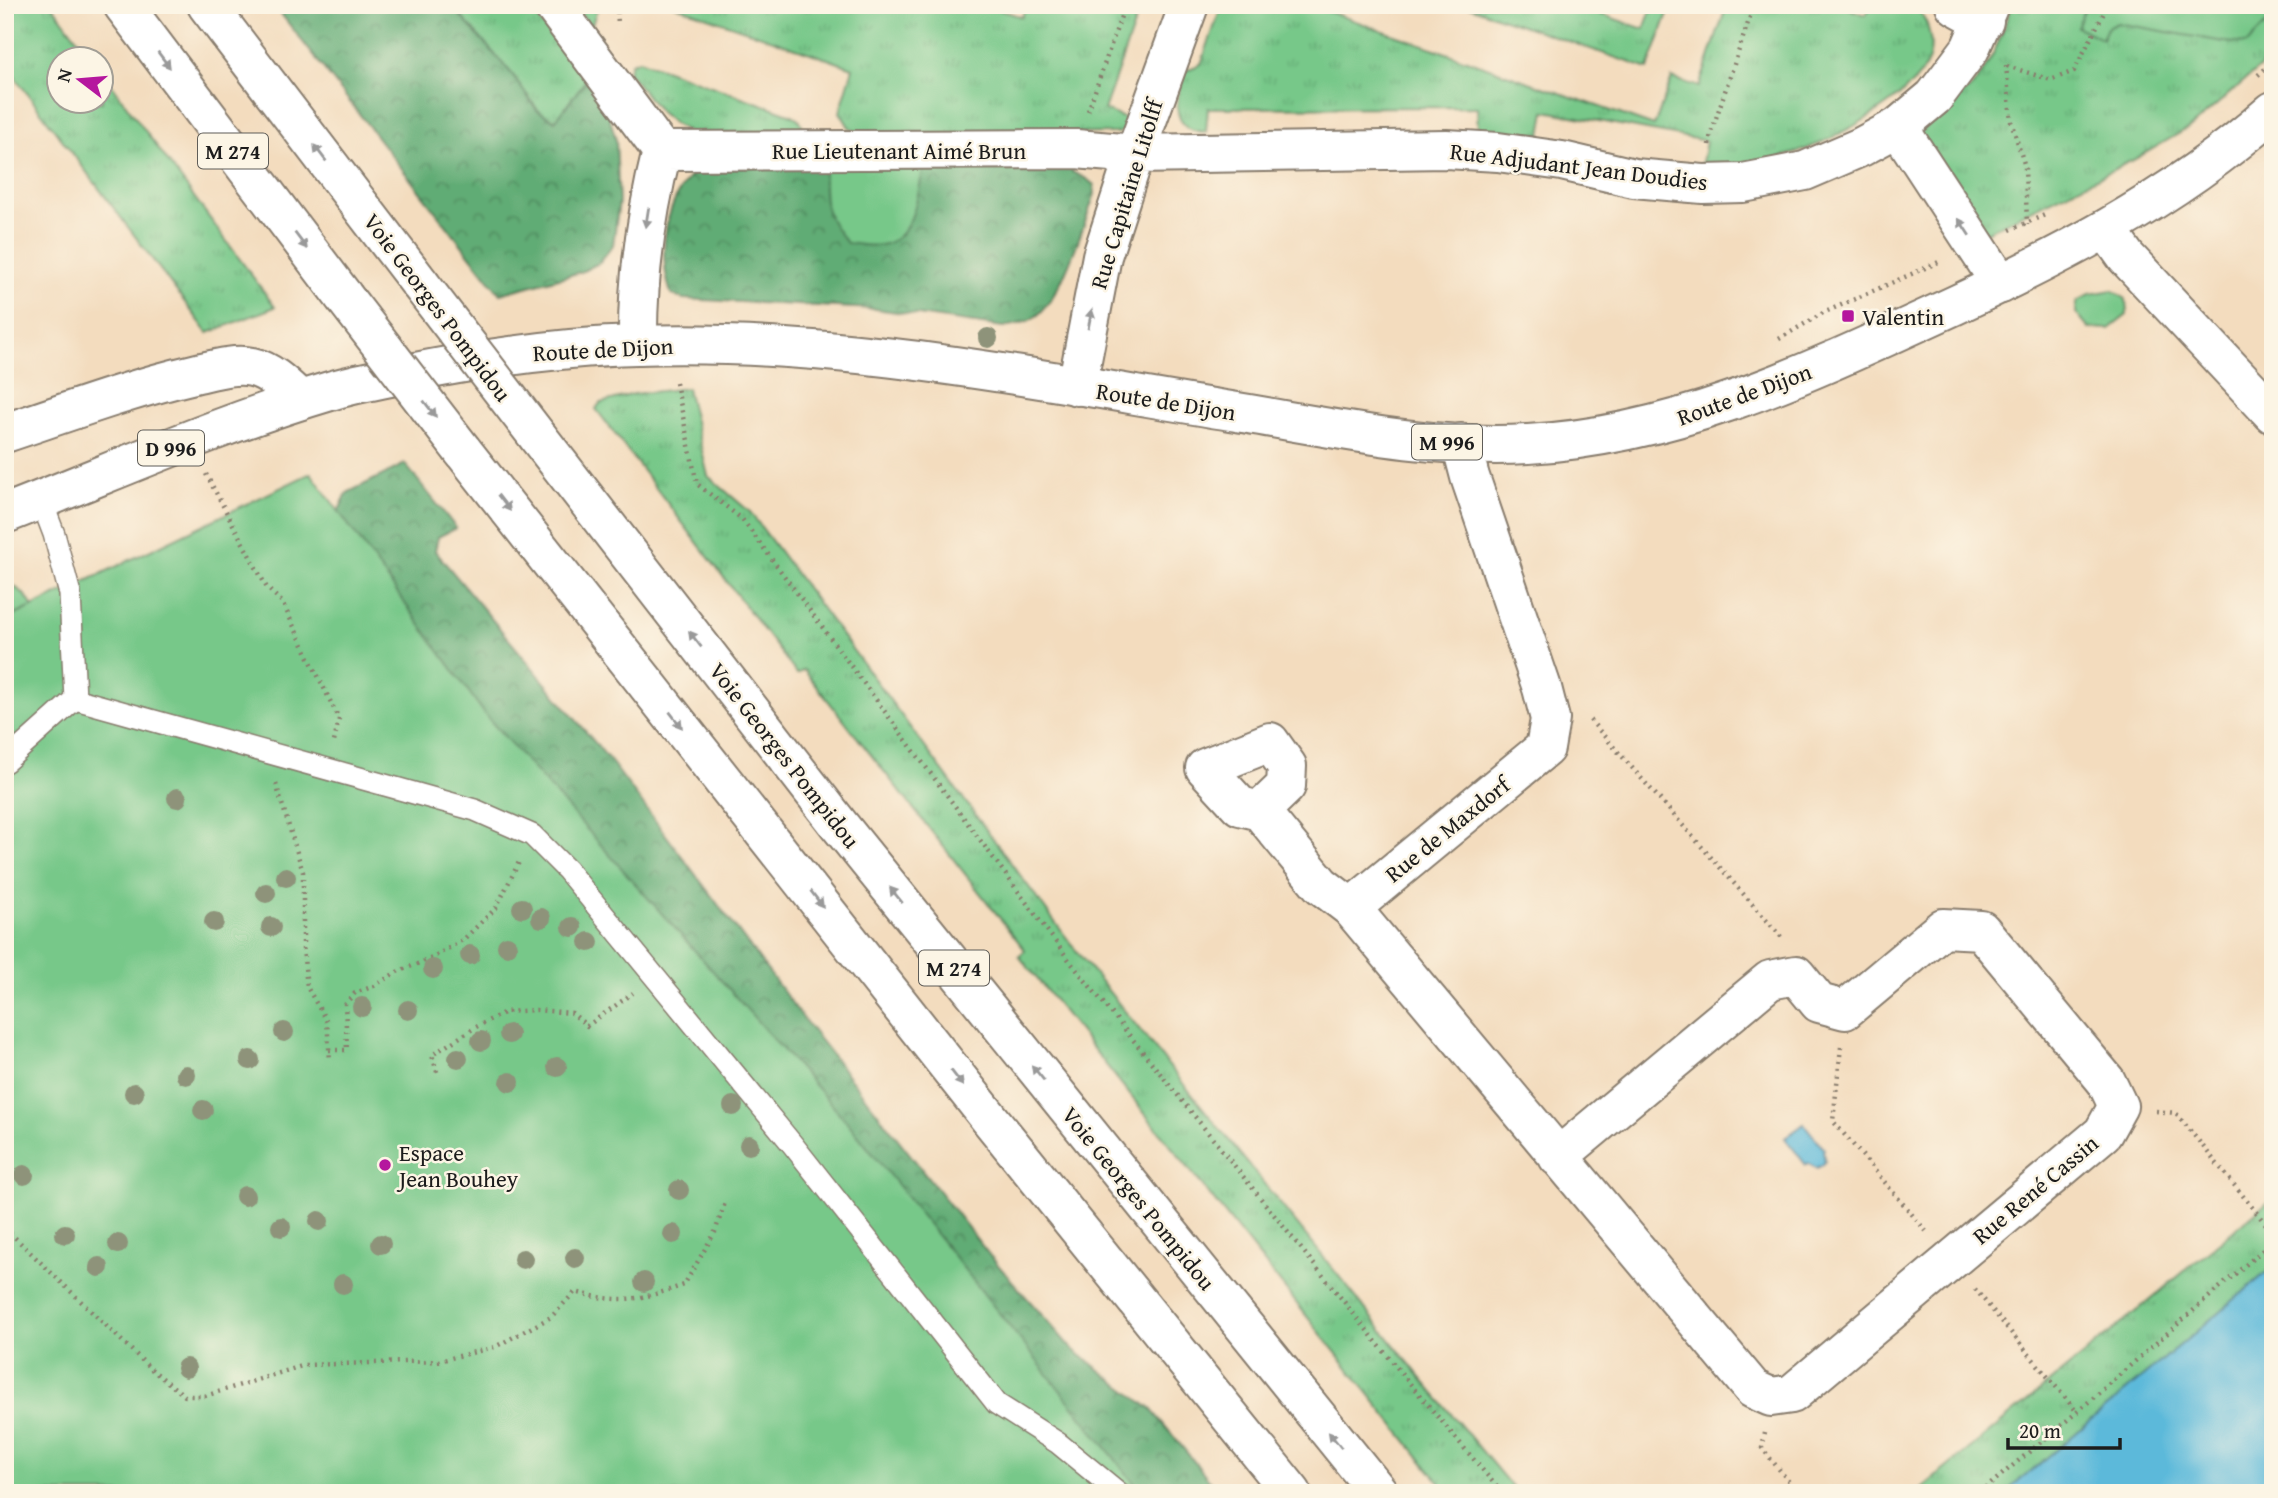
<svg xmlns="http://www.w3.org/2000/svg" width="2278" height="1498" viewBox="0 0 2278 1498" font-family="'Gentium Book Plus',serif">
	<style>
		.grass { fill: url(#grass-tufts); stroke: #4a7252; stroke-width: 2 }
		.forest { fill: url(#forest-crowns); stroke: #3e6448; stroke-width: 2 }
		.green { fill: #77c889; stroke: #4a7252; stroke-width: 2 }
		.water { fill: #5cb9da; stroke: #3c6a7b; stroke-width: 2 }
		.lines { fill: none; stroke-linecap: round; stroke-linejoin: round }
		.service-casing { stroke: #887c6d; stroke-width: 24 }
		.minor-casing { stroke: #887c6d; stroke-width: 42 }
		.primary-casing { stroke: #887c6d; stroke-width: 42 }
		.trunk-casing { stroke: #887c6d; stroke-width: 42 }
		.path { stroke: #887c6d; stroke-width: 4.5; stroke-dasharray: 2 5; stroke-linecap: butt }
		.service { stroke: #fff; stroke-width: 21 }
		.minor { stroke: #fff; stroke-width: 38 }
		.primary { stroke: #fff; stroke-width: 38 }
		.trunk { stroke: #fff; stroke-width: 38 }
		.trunk-bridge-casing { stroke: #887c6d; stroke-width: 42; stroke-linecap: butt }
		.trunk-bridge { stroke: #fff; stroke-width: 38 }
		.tree { fill: #8e937a }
		.oneway { fill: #999 }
		.poi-dot { fill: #b5179e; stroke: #fcf5e5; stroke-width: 2.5 }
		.labels { text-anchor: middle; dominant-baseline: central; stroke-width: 5; stroke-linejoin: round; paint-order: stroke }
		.shield { fill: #fcf5e5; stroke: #5f5d58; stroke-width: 2 }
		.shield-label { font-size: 21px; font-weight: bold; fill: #1c1c1c }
		.street-label { font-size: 23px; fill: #1c1c1c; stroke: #fcf5e5 }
		.poi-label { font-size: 23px; fill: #1c1c1c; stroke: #fcf5e5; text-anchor: start }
	</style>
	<defs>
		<pattern id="grass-tufts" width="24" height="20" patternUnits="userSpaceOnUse" patternTransform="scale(1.75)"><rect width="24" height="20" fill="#77c889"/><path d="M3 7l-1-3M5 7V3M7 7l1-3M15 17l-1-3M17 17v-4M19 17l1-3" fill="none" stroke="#66ab76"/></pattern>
		<pattern id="forest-crowns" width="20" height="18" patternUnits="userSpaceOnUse" patternTransform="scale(1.75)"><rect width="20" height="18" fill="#61ac75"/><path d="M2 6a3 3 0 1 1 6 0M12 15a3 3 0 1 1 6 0" fill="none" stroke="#4f8b5f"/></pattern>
	</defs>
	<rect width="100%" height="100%" fill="#fcf5e5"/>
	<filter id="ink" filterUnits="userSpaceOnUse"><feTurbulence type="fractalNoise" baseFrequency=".0143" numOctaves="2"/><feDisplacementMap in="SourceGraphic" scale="14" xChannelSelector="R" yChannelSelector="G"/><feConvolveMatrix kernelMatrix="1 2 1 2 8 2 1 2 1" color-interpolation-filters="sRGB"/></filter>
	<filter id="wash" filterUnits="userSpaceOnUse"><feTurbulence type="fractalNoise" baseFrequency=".00686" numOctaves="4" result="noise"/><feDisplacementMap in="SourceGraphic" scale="28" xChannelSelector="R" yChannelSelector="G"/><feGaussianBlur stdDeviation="1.57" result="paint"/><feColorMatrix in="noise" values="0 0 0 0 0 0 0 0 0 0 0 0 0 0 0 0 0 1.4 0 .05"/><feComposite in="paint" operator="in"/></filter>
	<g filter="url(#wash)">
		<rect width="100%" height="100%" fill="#f3dcbe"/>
		<path class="grass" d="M5,5H52L92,59L60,60V102H102V72L275,307L208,333L5,64Z
			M451,5H527L586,80L556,121L538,110L512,74Z
			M574,5H599L591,27Z
			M673,5H986L1022,17L1026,5H1141L1104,110L1131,121L1123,131L1118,133L865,136L849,127L840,112L853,68Z
			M1222,5H1310L1654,126L1672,78L1699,87L1727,5H1840L1866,15L1871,5H1912C1922,12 1927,20 1929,32C1932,44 1931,57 1925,68C1903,102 1839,137 1801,151C1768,163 1735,165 1701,168L1706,141L1545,111L1541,135L1478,132L1477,107L1208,108L1206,132C1168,131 1176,97 1184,71L1201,64Z
			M1464,5H1574L1644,29L1653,5H1671L1648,69Z
			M2011,5H2273V56L2192,126L2135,159L1978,236L1911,134L1971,88C1991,65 2003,34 2011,5Z
			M639,60L792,115C800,119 805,124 801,133L692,134L673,123L660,112L628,72L631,63Z
			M687,388L708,476L750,512L1081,957L1417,1373L1517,1493H1448L1019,956L1025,950L804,670L797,674L596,409L600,403L634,394Z
			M5,581C42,600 36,621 42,658L5,705Z
			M2273,1198V1267L2005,1493H1916Z"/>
		<path class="forest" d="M274,5H451L512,74L537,110L555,121L586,80L606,105L616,140L619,202L613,245L599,263L581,272L500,294Z
			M1074,163L1072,172L1087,179L1094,185L1095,194C1083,226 1062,298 1035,317C1025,324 1014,325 1003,327L875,309L683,299L671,294C657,250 664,200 698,168Z
			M405,464L456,528L438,537L435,551L612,763L809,1026L991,1257L1071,1348L1151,1409L1220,1493H1142L329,531L347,493Z"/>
		<path class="green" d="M2086,5H2273V17L2247,44L2224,42L2117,23L2107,28L2102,39L2077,27Z
			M824,164H924C918,192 915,240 880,245C870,247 857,244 847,243C821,212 824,203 824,164Z
			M2112,290L2126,299L2127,315L2109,329L2089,328L2076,313L2077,302L2090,294Z
			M311,473L487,717L848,1123L1142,1493H5V620Z"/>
		<path class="water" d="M1804,1124L1824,1149L1823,1151L1825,1161L1823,1165L1816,1168L1808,1163L1806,1165L1785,1138Z
			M2273,1267V1493H2005Z"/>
	</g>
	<g filter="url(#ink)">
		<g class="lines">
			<defs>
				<path id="service" d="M75,699L475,810L532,835L567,870L793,1145L997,1404L1058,1443L1119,1493
					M5,762L75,699L70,594L54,534L41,500"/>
				<path id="minor" d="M553,5L662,151
					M1955,5L1984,21
					M1898,127L2001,284
					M662,151L1076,149L1135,154L1446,149L1498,152L1562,161L1634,178L1703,184L1743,183L1805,171L1861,147L1898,127L1934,97L1970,49L1989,5
					M2106,229L2126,257L2273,414
					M638,345C637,279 646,215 662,151
					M1077,386L1102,256L1135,154L1189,5
					M5,433C68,412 130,389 194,374C212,370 234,363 252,367C271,371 287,388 300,400
					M1461,443L1470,477L1542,688L1550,719L1545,748L1351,908L1753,1389L1771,1397L1792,1394L2103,1133L2118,1106L2106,1081L1981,930L1943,928L1845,1010L1819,1003L1796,975L1770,980L1558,1157
					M1260,811L1286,786L1287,766L1270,742L1205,768L1240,806L1260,811L1321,885L1351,908"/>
				<path id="primary" d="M5,514C113,472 219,424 330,391C353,384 377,380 400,375C478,359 557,347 637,345C836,338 1035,379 1231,411C1329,427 1428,450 1528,444C1671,436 1797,378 1925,319C2048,263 2171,202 2273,111"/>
				<path id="trunk" d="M123,5L344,297
					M207,5L421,285
					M538,437L840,826L1379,1493
					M462,450L990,1119L1292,1493"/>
			</defs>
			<use href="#service" class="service-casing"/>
			<use href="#minor" class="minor-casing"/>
			<use href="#primary" class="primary-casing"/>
			<use href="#trunk" class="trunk-casing"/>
			<path class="path" d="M617,5L618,25
				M2006,65L2011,121L2025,167L2027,225
				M2007,66L2051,80L2074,71L2108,5
				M2258,75L2273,62
				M1088,111L1125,5
				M1709,145L1711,133L1754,5
				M2010,230L2047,214
				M1779,339L1823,313L1941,261
				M676,383L697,484L742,519L1072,964L1407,1380L1502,1493
				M206,474L267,588L282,602L339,719L334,742
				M1590,720L1783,939
				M276,784L303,872V949L307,987L327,1022L330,1060
				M1841,1047L1833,1121L1926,1231
				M329,1050H347L345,1004L355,993L374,986L397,972L432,958L464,939L496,908L519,862
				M437,1072L432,1055L476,1027L505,1012L536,1010L572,1013L587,1026L633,993
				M2156,1111L2176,1113L2273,1233
				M5,1228L151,1369L185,1396H205L305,1365L439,1361L495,1347L551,1317L575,1292C621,1304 640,1300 684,1285L715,1232L726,1200
				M1975,1289L2077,1412
				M1765,1433L1762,1448L1798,1493
				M1980,1493L2077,1412L2273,1241"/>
			<use href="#service" class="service"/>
			<use href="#minor" class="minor"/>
			<use href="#primary" class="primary"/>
			<use href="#trunk" class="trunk"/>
			<defs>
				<path id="trunk-bridge" d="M421,285L538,437
					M344,297L462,450"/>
			</defs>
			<use href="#trunk-bridge" class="trunk-bridge-casing"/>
			<use href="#trunk-bridge" class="trunk-bridge"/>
		</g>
		<g class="tree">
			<circle cx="988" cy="338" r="10"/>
			<circle cx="177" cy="798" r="10"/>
			<circle cx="286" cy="877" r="10"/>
			<circle cx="266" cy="893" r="10"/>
			<circle cx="522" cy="908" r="10"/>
			<circle cx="541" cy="918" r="10"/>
			<circle cx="214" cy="922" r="10"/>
			<circle cx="271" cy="927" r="10"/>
			<circle cx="572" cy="927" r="10"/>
			<circle cx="589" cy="942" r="10"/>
			<circle cx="507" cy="946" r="10"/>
			<circle cx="470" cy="955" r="10"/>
			<circle cx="433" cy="969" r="10"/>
			<circle cx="362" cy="1007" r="10"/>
			<circle cx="408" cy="1010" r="10"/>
			<circle cx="284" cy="1032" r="10"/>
			<circle cx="509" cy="1034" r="10"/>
			<circle cx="481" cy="1041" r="10"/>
			<circle cx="458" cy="1058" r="10"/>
			<circle cx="250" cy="1060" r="10"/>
			<circle cx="557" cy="1067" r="10"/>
			<circle cx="186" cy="1075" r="10"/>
			<circle cx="510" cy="1082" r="10"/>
			<circle cx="134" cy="1093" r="10"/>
			<circle cx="733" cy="1106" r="10"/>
			<circle cx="203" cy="1110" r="10"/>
			<circle cx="749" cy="1145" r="10"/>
			<circle cx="24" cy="1175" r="10"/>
			<circle cx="679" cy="1190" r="10"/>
			<circle cx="245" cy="1196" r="10"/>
			<circle cx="319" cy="1221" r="10"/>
			<circle cx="281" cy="1227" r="10"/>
			<circle cx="65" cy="1234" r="10"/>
			<circle cx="673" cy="1234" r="10"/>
			<circle cx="118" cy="1244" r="10"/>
			<circle cx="381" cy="1244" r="10"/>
			<circle cx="575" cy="1258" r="10"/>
			<circle cx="523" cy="1259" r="10"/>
			<circle cx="99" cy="1267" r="10"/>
			<circle cx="644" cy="1282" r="10"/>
			<circle cx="343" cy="1284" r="10"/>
			<circle cx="186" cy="1368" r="10"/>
		</g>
		<defs><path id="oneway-solid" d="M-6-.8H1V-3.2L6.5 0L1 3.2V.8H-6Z" transform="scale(1.75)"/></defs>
		<g class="oneway">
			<use href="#oneway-solid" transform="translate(164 60) rotate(53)"/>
			<use href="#oneway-solid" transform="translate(320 153) rotate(-127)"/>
			<use href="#oneway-solid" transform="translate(647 218) rotate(99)"/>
			<use href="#oneway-solid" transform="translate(1964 227) rotate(-123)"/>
			<use href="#oneway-solid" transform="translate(301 241) rotate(53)"/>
			<use href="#oneway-solid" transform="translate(1090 319) rotate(-79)"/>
			<use href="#oneway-solid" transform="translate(430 409) rotate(52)"/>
			<use href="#oneway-solid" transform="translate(504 503) rotate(52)"/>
			<use href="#oneway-solid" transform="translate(695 639) rotate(-128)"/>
			<use href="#oneway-solid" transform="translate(676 720) rotate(52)"/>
			<use href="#oneway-solid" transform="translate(896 895) rotate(-129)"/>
			<use href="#oneway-solid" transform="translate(817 899) rotate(52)"/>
			<use href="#oneway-solid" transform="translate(1038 1073) rotate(-129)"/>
			<use href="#oneway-solid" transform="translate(957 1078) rotate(52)"/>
			<use href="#oneway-solid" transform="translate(1335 1440) rotate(-129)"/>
		</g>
	</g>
	<g class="poi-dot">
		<rect x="1841" y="309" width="14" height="14" rx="3.5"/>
		<circle cx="385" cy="1165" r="7"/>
	</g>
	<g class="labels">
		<g class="shield">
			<rect x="198" y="133.5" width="70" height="35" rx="5"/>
			<rect x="1412" y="424.5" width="70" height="35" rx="5"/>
			<rect x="138" y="430.5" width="66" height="35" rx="5"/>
			<rect x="919" y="950.5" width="70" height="35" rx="5"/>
		</g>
		<g class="shield-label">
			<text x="233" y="151">M 274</text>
			<text x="1447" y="442">M 996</text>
			<text x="171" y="448">D 996</text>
			<text x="954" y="968">M 274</text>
		</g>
		<g class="street-label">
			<text x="899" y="150">Rue Lieutenant Aimé Brun</text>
			<text transform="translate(1579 166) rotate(7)">Rue Adjudant Jean Doudies</text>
			<text transform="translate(1126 194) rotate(-73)">Rue Capitaine Litolff</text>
			<text transform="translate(438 307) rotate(53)">Voie Georges Pompidou</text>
			<text transform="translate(603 349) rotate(-3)">Route de Dijon</text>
			<text transform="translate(1744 394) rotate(-20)">Route de Dijon</text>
			<text transform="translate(1166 401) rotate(9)">Route de Dijon</text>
			<text transform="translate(785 755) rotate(52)">Voie Georges Pompidou</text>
			<text transform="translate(1447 829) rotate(-39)">Rue de Maxdorf</text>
			<text transform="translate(2035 1189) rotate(-40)">Rue René Cassin</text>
			<text transform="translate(1139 1198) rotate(51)">Voie Georges Pompidou</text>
		</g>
		<g class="poi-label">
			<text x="1862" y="316">Valentin</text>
			<text x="399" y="1152">Espace<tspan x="399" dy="26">Jean Bouhey</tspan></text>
		</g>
	</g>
	<rect width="2278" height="1498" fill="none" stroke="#fcf5e5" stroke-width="28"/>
	<g transform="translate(80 80) rotate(286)"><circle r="33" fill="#fcf5e5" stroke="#a29e95" stroke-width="2"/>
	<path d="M0-5L12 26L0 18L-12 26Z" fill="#b5179e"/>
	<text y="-10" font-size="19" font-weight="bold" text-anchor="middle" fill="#1c1c1c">N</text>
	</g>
	<path d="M2008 1438v10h112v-10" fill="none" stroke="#1c1c1c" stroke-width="3.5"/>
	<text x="2019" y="1438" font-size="21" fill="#1c1c1c" stroke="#fcf5e5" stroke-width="5" paint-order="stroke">20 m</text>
</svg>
